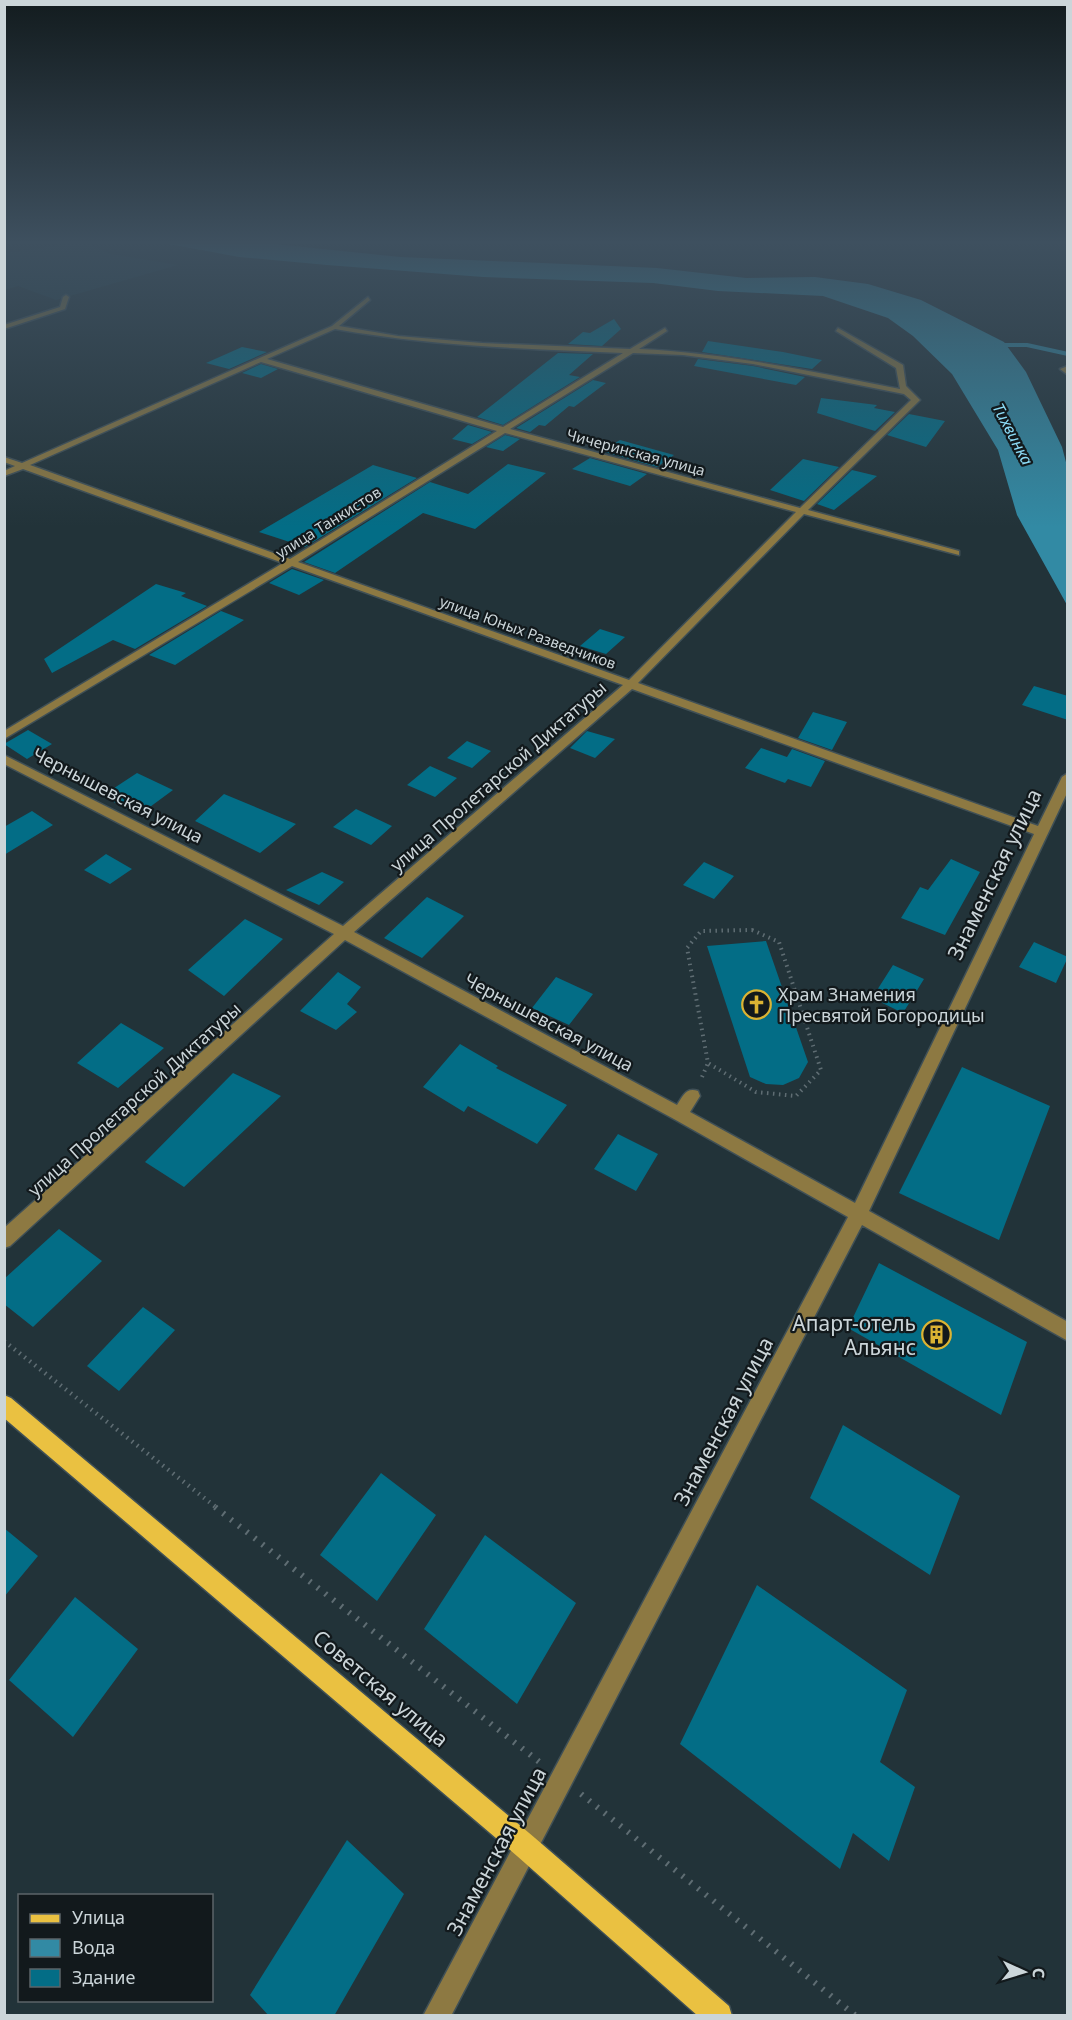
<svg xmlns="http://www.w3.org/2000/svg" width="1072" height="2020" viewBox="0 0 1072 2020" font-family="'Noto Sans',sans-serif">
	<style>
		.built { fill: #243e47 }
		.water { fill: #328aa4 }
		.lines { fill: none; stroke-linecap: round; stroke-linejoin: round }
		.stream { stroke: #328aa4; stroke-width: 4 }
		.building { fill: #036d86 }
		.minor-casing { stroke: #405056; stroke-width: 3 }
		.major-casing { stroke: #405056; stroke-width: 3 }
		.path-far2 { stroke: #5f6d73; stroke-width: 4; stroke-dasharray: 1.5 4.5; stroke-linecap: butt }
		.path-far1 { stroke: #5f6d73; stroke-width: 4.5; stroke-dasharray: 1.5 5; stroke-linecap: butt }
		.path { stroke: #5f6d73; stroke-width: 6; stroke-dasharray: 2 8; stroke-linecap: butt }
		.minor { fill: #8d7942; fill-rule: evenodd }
		.major { fill: #eac141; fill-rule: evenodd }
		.labels { text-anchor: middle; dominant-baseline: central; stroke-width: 4.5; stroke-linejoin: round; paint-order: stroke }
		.far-street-label { font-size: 15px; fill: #cbd5d9; stroke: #12191c }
		.far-water-label { font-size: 16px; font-style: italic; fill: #8cdbf6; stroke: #12191c }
		.street-label { font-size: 18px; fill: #cbd5d9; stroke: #12191c }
		.poi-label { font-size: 18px; fill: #cbd5d9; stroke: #12191c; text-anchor: start }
		.near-street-label { font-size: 21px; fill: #cbd5d9; stroke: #12191c }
		.near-poi-label { font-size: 21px; fill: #cbd5d9; stroke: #12191c; text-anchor: end }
	</style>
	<rect width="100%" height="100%" fill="#223339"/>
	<path class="built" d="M68,244H89L111,254L178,265L56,300L18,286L5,290V253Z"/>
	<path class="water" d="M169,244H275L400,257L657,268L746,278L815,277L868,284L921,300L1004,342L1026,372L1062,447L1067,466V605L1017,515L998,450L952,374L913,336L888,318L823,296L718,291L653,283L483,277L327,265L239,257Z"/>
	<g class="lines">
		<path class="stream" d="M996,345H1027L1068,354"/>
	</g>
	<path class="building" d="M614,319L621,329L602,346L568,344L583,332L590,333Z
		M708,341L783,352L822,360L812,369L702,352Z
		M242,347L267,352L229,369L206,363Z
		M558,353L593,354L569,375L580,377L503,425L477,417Z
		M698,359L753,366L805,377L796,385L694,366Z
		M261,364L278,369L261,378L242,373Z
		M593,380L606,383L574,407L569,406L545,426L539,425L530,432L516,428Z
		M821,398L877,405L874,408L895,412L875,431L817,413Z
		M909,414L945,421L926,447L887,435Z
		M468,425L492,432L472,444L452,439Z
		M505,435L520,439L503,451L486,447Z
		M620,440L674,455L657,467L601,451Z
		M590,458L647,474L630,486L572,469Z
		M803,459L839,467L804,501L770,490Z
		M508,464L546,473L475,529L423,513L335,573L304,562L430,482L468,494Z
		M373,465L417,478L305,547L259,532Z
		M852,470L877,476L834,510L817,504Z
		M292,569L324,580L299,595L269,583Z
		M156,584L186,593L181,596L207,606L135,649L113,640L52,673L44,659Z
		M221,611L244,620L175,665L149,655Z
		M600,629L625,637L606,654L580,646Z
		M1034,686L1068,696V720L1022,705Z
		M813,712L847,722L832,750L798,738Z
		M28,730L52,744L27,759L4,744Z
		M587,731L615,739L595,758L570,748Z
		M467,741L491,751L472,768L447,758Z
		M761,748L787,757L792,749L825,761L811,787L788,779L785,783L745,768Z
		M430,766L457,778L435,797L407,785Z
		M137,773L173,790L139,815L102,796Z
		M224,794L296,824L260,853L195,821Z
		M356,809L392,826L371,845L333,827Z
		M32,811L53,825L4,855V827Z
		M106,854L132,869L110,884L84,870Z
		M951,859L980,872L945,935L901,918L920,887L928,890Z
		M704,862L734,876L714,899L683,885Z
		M322,872L344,882L319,905L286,890Z
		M427,897L464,916L422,958L384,938Z
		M245,919L283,939L224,996L188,970Z
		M766,941L808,1062L799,1078L783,1085L766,1084L750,1077L707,946Z
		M1034,942L1068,957L1056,983L1019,967Z
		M893,965L924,979L903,1013L872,998Z
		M338,972L361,987L347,1004L357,1012L336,1030L300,1011Z
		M556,977L593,994L569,1025L532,1008Z
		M121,1023L164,1048L118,1088L77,1063Z
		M460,1044L498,1066L496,1068L567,1105L537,1144L468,1106L464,1112L423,1087Z
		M962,1067L1050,1106L999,1240L899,1193Z
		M233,1073L281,1096L184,1187L145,1162Z
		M618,1134L658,1154L636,1191L594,1169Z
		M59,1229L102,1261L33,1327L4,1304V1279Z
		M879,1263L1027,1342L1001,1415L848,1328Z
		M143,1307L175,1330L119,1391L87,1366Z
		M843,1425L960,1496L930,1575L810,1498Z
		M381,1473L436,1515L377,1601L320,1555Z
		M4,1528L38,1556L4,1597Z
		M485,1535L576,1603L517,1704L424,1629Z
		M757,1585L907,1690L880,1762L915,1787L889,1861L853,1833L840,1869L680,1744Z
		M75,1597L138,1649L73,1737L9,1680Z
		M347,1840L404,1894L334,2016H269L250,1995Z"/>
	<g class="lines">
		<defs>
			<path id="minor" d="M66,295L69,297L65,309L4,329V325L60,307L63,297Z
				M368,297L370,300L339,326L398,336L482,343L630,349L665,328L667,331L639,349C728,353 814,372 900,389L896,368L836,331L838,328L903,365L906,386L920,400L808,510L959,551V555L804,514L638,683L1038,826L1062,777L1068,773V791L869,1211L1068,1322V1341L862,1225L451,2016H423L848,1217L674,1119L345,940L10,1246L4,1248V1228L334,934L4,764V755L343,926L623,685L292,566L4,739V731L283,563L23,469L4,476V471L15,466L4,462V457L22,463L332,326ZM335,329C431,346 526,349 623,353L503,427L267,359ZM633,353L683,355L753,364L904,394L911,400L800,508L510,429ZM261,362L497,431L290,559L30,465ZM505,433L796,512L629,680L298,562ZM632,689L1034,834L855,1203L690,1112L700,1096L698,1091C686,1087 683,1096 677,1105L354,932Z
				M1068,366V375L1060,369Z"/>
			<path id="major" d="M4,1395L11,1398L535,1838L729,2006L732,2016H698L517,1856L4,1418Z"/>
		</defs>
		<use href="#minor" class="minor-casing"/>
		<use href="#major" class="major-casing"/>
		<path class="path-far2" d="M752,930L779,942L821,1070L796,1096L756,1092L708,1063L687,948L701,931Z
			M702,1077L708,1063"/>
		<path class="path-far1" d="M4,1341L217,1508"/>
		<path class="path" d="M215,1507L542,1764
			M581,1794L856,2016"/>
		<use href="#minor" class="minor"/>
		<use href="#major" class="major"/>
	</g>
	<linearGradient id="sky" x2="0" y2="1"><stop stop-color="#131c1f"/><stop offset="0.46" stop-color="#3e505f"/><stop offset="1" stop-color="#3e505f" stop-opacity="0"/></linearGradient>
	<rect width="1072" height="527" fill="url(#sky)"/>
	<defs>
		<symbol id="church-ring" viewBox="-11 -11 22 22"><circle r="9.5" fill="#12191c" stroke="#dbb333" stroke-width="1.5"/><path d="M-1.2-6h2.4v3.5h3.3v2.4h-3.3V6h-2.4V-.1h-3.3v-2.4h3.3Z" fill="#dbb333"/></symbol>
		<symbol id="building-ring" viewBox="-11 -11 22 22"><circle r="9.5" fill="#12191c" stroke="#dbb333" stroke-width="1.5"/><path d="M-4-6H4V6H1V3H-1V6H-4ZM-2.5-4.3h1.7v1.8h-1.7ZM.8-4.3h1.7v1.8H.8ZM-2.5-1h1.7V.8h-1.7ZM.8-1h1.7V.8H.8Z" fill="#dbb333"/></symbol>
	</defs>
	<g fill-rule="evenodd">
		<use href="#church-ring" x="740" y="988" width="33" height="33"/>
		<use href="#building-ring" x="920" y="1318" width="33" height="33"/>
	</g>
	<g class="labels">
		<g class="far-street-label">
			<text transform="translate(636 452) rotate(15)">Чичеринская улица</text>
			<text transform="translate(328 522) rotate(-32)">улица Танкистов</text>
			<text transform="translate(528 632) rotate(20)">улица Юных Разведчиков</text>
		</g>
		<g class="far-water-label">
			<text transform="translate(1013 434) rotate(62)">Тихвинка</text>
		</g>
		<g class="street-label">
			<text transform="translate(498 776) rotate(-41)">улица Пролетарской Диктатуры</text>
			<text transform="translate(118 795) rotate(27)">Чернышевская улица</text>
			<text transform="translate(549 1022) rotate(28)">Чернышевская улица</text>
			<text transform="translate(134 1099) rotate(-42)">улица Пролетарской Диктатуры</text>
		</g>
		<g class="poi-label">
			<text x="778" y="994">Храм Знамения<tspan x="778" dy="21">Пресвятой Богородицы</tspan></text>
		</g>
		<g class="near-street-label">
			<text transform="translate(994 874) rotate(-64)">Знаменская улица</text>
			<text transform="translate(723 1421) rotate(-62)">Знаменская улица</text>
			<text transform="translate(381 1688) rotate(40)">Советская улица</text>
			<text transform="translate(496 1851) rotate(-62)">Знаменская улица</text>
		</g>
		<g class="near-poi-label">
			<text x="916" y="1323">Апарт-отель<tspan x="916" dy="24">Альянс</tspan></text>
		</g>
	</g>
	<rect width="1072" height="2020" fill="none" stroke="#cbd5d9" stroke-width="12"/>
	<rect x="18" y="1894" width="195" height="108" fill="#12191c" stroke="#5c6468" stroke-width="1.5"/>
	<rect x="30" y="1914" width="30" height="9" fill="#eac141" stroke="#5c6468" stroke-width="1.5"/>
	<text x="72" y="1924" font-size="18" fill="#cbd5d9">Улица</text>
	<rect x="30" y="1939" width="30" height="18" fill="#328aa4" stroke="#5c6468" stroke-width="1.5"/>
	<text x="72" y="1954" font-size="18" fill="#cbd5d9">Вода</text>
	<rect x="30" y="1969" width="30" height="18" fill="#036d86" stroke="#5c6468" stroke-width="1.5"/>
	<text x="72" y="1984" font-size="18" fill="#cbd5d9">Здание</text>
	<g transform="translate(1024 1972) rotate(94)" stroke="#12191c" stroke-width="4.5" paint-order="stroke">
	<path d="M0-4.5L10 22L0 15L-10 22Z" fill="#cbd5d9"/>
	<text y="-9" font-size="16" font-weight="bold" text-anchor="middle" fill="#cbd5d9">С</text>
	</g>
</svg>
